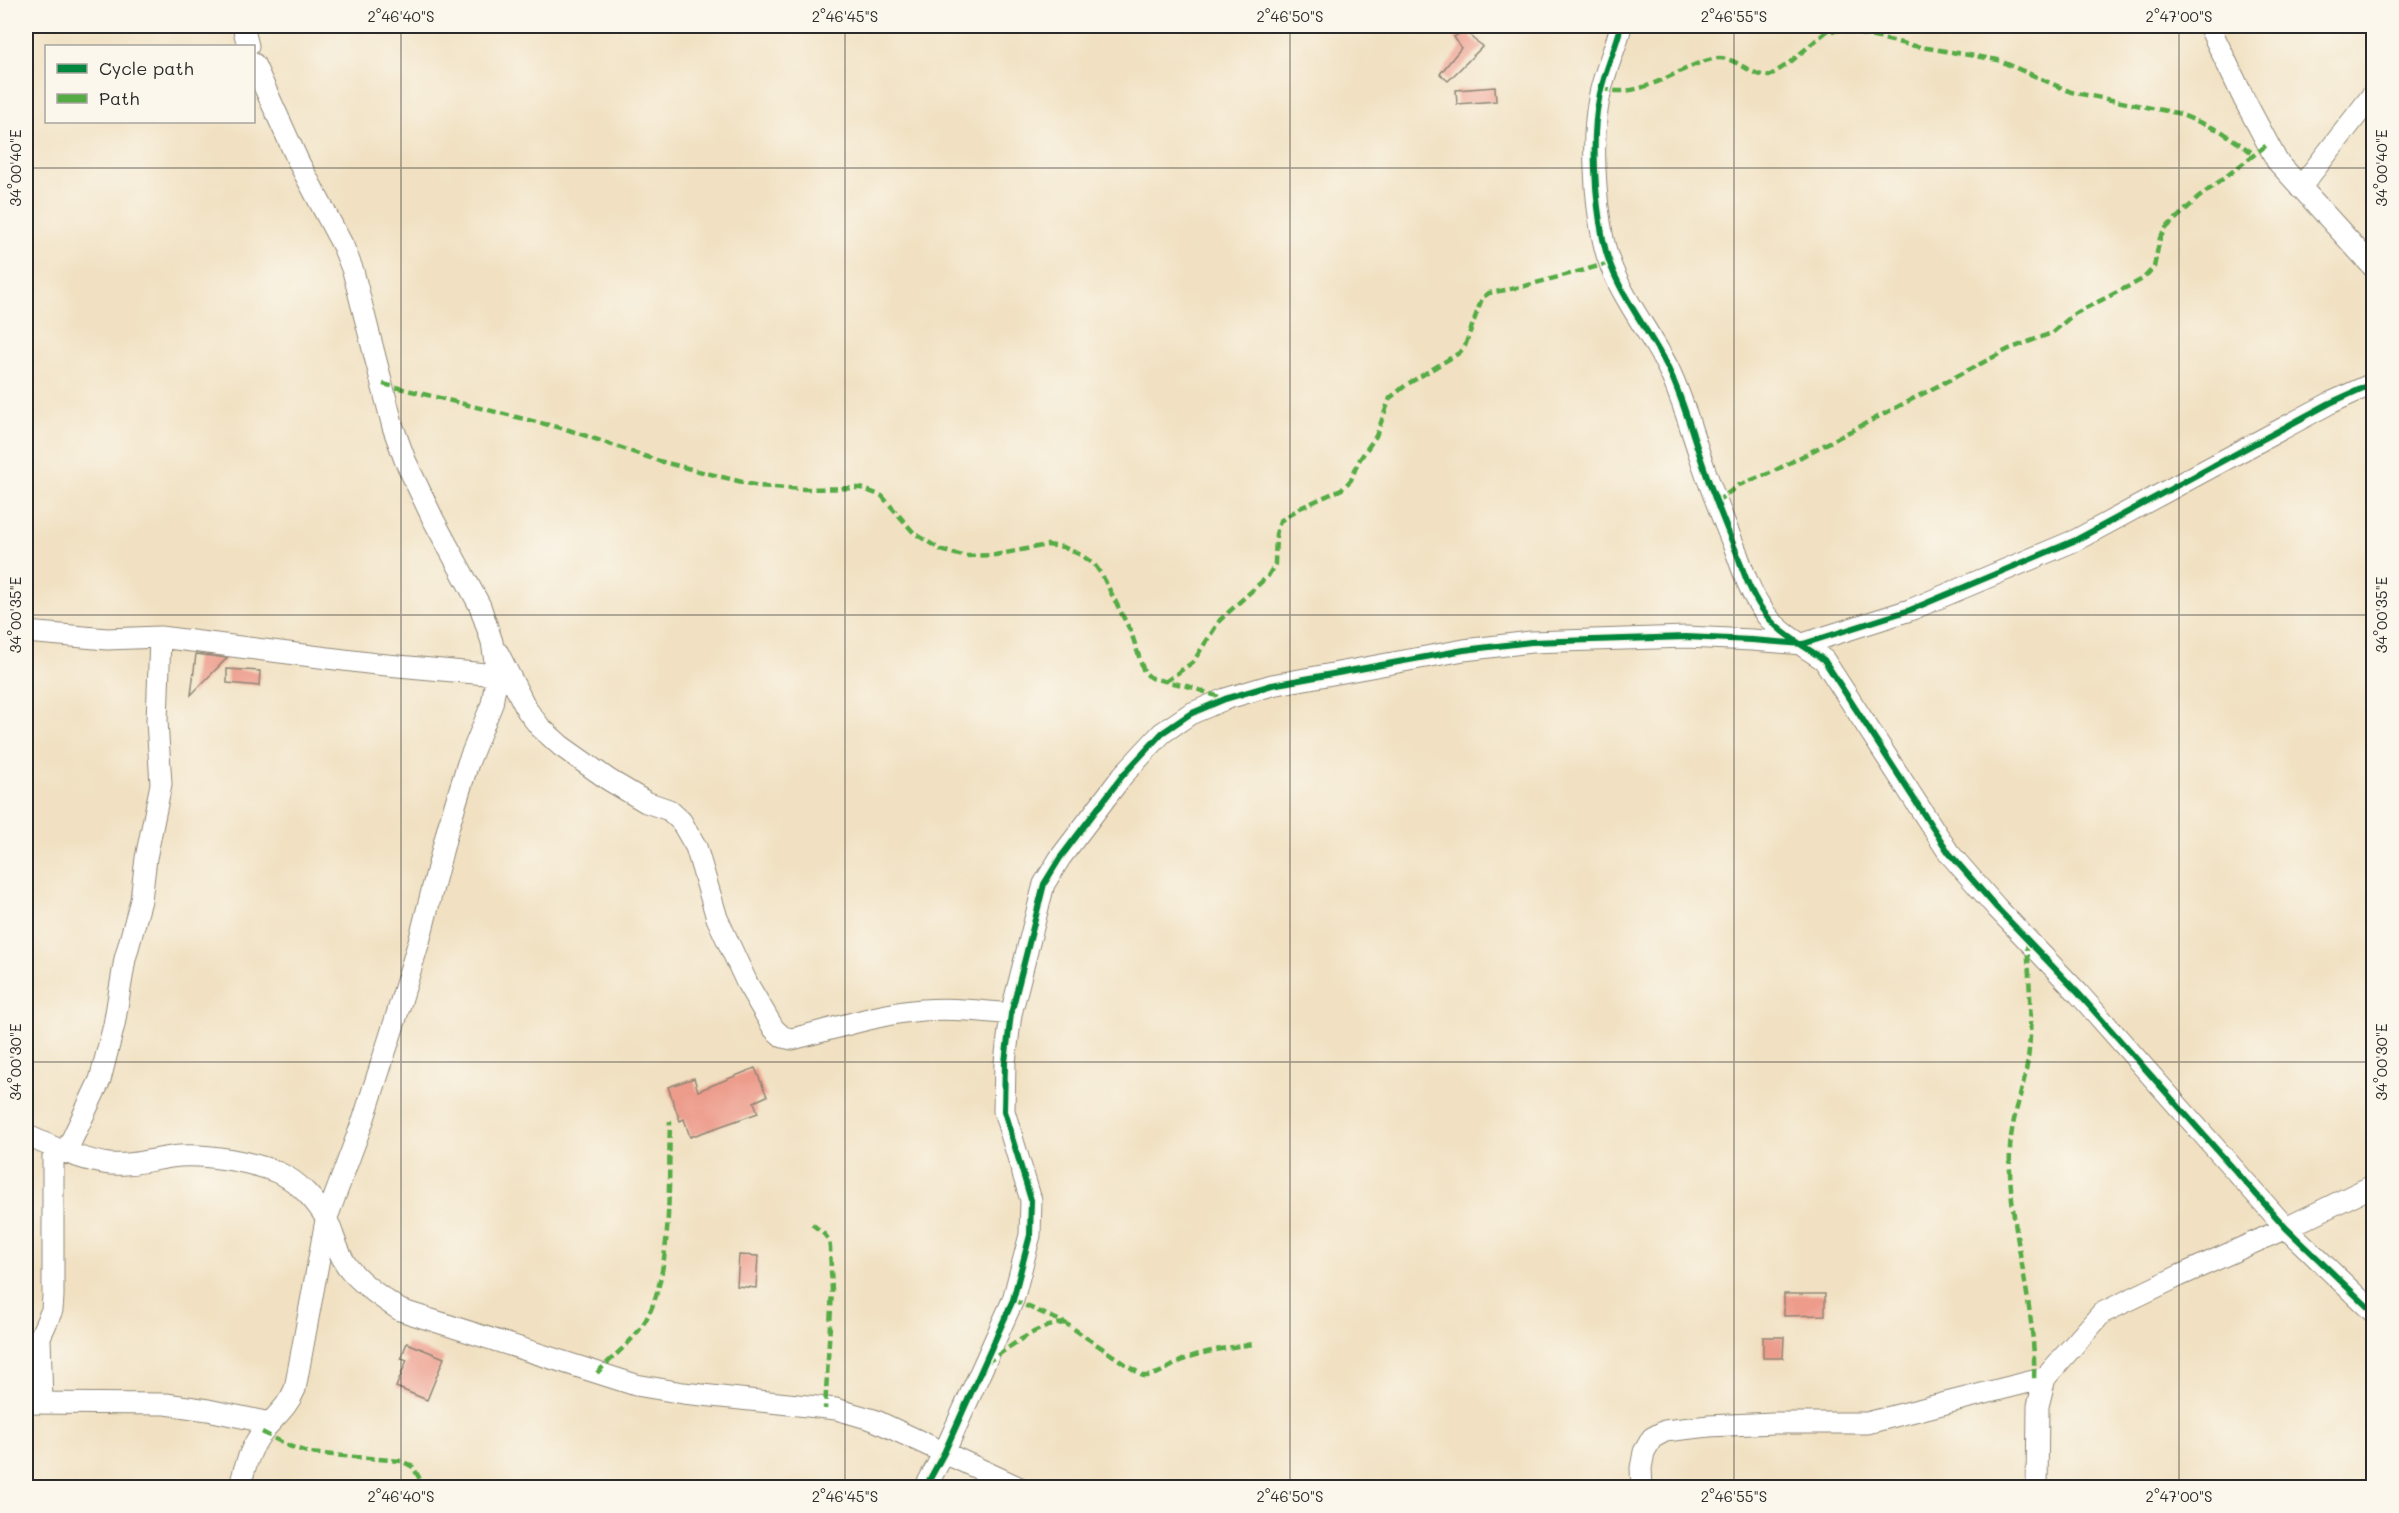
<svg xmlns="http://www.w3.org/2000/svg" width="2399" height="1513" viewBox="0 0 2399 1513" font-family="Mali,sans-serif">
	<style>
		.building { fill: #ed9b8b }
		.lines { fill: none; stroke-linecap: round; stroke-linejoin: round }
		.minor-casing { stroke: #8e8676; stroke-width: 23 }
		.minor { stroke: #fff; stroke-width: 21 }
		.quiet { stroke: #54ab44; stroke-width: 4.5; stroke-dasharray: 9 4.5; stroke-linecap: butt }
		.cycleway-casing { stroke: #fbf7ec; stroke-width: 10 }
		.cycleway { stroke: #00873e; stroke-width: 6 }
		.ticks { fill: none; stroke: #2b2b2b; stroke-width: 1.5; stroke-opacity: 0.45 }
		.neatline { fill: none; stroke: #2b2b2b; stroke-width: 2 }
		.ticks-label { font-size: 15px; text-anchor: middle; fill: #2b2b2b }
	</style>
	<rect width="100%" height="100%" fill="#fbf7ec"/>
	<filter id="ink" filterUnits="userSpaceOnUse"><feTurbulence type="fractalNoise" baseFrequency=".0167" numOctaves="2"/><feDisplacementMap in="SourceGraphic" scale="12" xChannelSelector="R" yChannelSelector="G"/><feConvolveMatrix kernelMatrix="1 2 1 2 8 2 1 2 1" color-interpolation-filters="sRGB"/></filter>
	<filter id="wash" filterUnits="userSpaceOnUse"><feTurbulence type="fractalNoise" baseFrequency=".008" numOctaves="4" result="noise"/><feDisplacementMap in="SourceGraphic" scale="24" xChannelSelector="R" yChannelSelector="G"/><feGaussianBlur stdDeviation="1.35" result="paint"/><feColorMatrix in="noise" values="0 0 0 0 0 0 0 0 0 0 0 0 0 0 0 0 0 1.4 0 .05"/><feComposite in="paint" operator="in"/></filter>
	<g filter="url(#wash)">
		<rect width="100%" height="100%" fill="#f1e1c2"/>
		<g id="blocks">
			<path class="building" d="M1466,29L1473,39L1483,46L1448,81L1440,74L1461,48L1454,37Z
				M1495,87L1496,101L1457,104L1456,90Z
				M196,654L227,658L191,695Z
				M227,669L260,671L259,686L227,683Z
				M755,1068L767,1096L754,1102L758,1113L690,1137L684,1119L680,1121L668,1087L694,1078L698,1091Z
				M739,1255L758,1256L756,1288L737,1286Z
				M1784,1294H1825V1315L1784,1316Z
				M1763,1337H1784L1783,1358H1763Z
				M407,1343L444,1358L427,1400L396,1387L407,1360L401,1358Z"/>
		</g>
	</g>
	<g filter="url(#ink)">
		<use href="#blocks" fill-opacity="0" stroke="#8e8676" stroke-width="1.5"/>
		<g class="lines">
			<defs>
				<path id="minor" d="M243,26L248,46
					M1621,26C1615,51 1603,74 1599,99C1591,138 1595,200 1603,239C1612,287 1647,326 1668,368C1683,399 1691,430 1702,462C1712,492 1724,522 1736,551C1743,571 1750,592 1762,609C1777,633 1802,644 1824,660L1949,853L1997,908L2079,994L2286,1228L2374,1313
					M2209,26L2244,99L2277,161L2374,268
					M2300,188L2374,93
					M26,632L107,639L160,637L376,664L497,675
					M498,653L527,710L540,727L561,746L609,780L646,802L669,810L681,821L696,847L717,918L747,983L774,1029L783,1037L792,1039C835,1029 879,1013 923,1010C952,1008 982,1011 1011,1014
					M26,1135C50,1146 76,1158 103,1163C129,1168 154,1158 180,1156C208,1154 253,1162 279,1173C298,1181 317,1202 327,1220C334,1235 337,1252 347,1266C360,1283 382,1298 400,1310L636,1385L683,1393L836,1409L874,1420L1020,1488
					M66,1152L100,1080L114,1025L125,959L141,900L146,858L161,784L157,721L160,637
					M42,1402L40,1337L52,1310L53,1296V1147
					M26,1403L166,1404L208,1410L270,1423
					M240,1488C244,1467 250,1447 264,1430C276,1415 287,1408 295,1389L326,1220L364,1118L395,1021L420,938L448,828L468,763L492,704L497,675L492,642L480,606L433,519L405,460L393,427L353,271L343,246L299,163L254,64
					M925,1488L944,1453L1013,1300L1030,1235L1031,1200L1004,1111L1005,1062L1011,1014L1044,884L1060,858L1123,775L1162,733L1190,714L1225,699L1272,685L1464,650L1531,642L1686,637L1752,640L1803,644L1910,610L2076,540L2330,403L2374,383
					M1642,1488L1641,1468L1644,1452L1652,1438L1665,1431L1709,1426L1773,1423H1867L2045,1378
					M2037,1488L2038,1406L2045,1378L2102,1313L2179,1276L2286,1228L2374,1185"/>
			</defs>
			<use href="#minor" class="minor-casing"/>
			<use href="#minor" class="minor"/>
			<path class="quiet" d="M1601,88C1640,101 1676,68 1712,59C1734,53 1748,76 1769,76L1788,64L1827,31L1842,30L1915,46L1998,60L2071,92L2177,113L2221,131L2254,154
				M383,384L569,430L659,461L758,486L804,489L861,488L882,496L914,533L941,550L963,556L995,555L1047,545L1063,547L1081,555L1094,564L1102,575L1131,632L1144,672L1151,678L1191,687L1225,699
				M1716,502L1739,485L1770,473L2009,349L2052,333L2074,314L2143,279L2154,267L2160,238L2166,228L2198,198L2268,144
				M1165,682L1193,662L1220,620L1268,576L1275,564L1276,534L1280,521L1300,508L1342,489L1351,480L1358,462L1376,436L1390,398L1406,385L1459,353L1465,346L1482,298L1489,293L1521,287L1610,263
				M2027,941C2029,980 2033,1020 2028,1059C2024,1089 2011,1119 2010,1149C2007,1227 2037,1303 2034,1381
				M812,1224L824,1234L829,1240L830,1248L832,1291L825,1409
				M1013,1300L1065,1323L1143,1376C1161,1376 1173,1363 1190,1357C1211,1350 1231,1347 1254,1344
				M986,1363C1011,1347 1035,1325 1065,1323
				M597,1373C611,1358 631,1343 642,1326C674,1280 668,1177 670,1121
				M262,1432L289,1446L310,1453L402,1461L413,1467L425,1488"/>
			<defs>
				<path id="cycleway" d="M1621,26C1615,51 1603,74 1599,99C1591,138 1595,200 1603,239C1612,287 1647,326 1668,368C1683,399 1691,430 1702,462C1712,492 1724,522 1736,551C1743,571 1750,592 1762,609C1777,633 1802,644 1824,660L1949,853L1997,908L2079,994L2286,1228L2374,1313
					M925,1488L944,1453L1013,1300L1030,1235L1031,1200L1004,1111L1005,1062L1011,1014L1044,884L1060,858L1123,775L1162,733L1190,714L1225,699L1272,685L1464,650L1531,642L1686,637L1752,640L1803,644L1910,610L2076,540L2330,403L2374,383"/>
			</defs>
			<use href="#cycleway" class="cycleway-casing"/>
			<use href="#cycleway" class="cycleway"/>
		</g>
	</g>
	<path class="ticks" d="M401,26V1488M845,26V1488M1290,26V1488M1734,26V1488M2179,26V1488M26,168H2374M26,615H2374M26,1062H2374"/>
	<rect width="2399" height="1513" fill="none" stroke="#fbf7ec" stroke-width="66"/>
	<rect x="45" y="45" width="210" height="78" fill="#fbf7ec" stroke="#a8a59f" stroke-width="1.5"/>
	<rect x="57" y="64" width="30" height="9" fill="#00873e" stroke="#a8a59f" stroke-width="1.5"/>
	<text x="99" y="75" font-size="18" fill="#2b2b2b">Cycle path</text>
	<rect x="57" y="94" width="30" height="9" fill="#54ab44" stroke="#a8a59f" stroke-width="1.5"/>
	<text x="99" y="105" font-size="18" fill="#2b2b2b">Path</text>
	<rect x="33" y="33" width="2333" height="1447" class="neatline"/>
	<g class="ticks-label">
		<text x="401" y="22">2°46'40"S</text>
		<text x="845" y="22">2°46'45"S</text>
		<text x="1290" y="22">2°46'50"S</text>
		<text x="1734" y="22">2°46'55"S</text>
		<text x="2179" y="22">2°47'00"S</text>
		<text transform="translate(2382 168) rotate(-90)" y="5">34°00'40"E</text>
		<text transform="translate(16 168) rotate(-90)" y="5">34°00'40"E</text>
		<text transform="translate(2382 615) rotate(-90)" y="5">34°00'35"E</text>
		<text transform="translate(16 615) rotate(-90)" y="5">34°00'35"E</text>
		<text transform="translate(2382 1062) rotate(-90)" y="5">34°00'30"E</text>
		<text transform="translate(16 1062) rotate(-90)" y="5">34°00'30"E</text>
		<text x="401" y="1502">2°46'40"S</text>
		<text x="845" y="1502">2°46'45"S</text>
		<text x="1290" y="1502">2°46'50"S</text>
		<text x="1734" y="1502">2°46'55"S</text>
		<text x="2179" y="1502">2°47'00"S</text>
	</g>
</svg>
